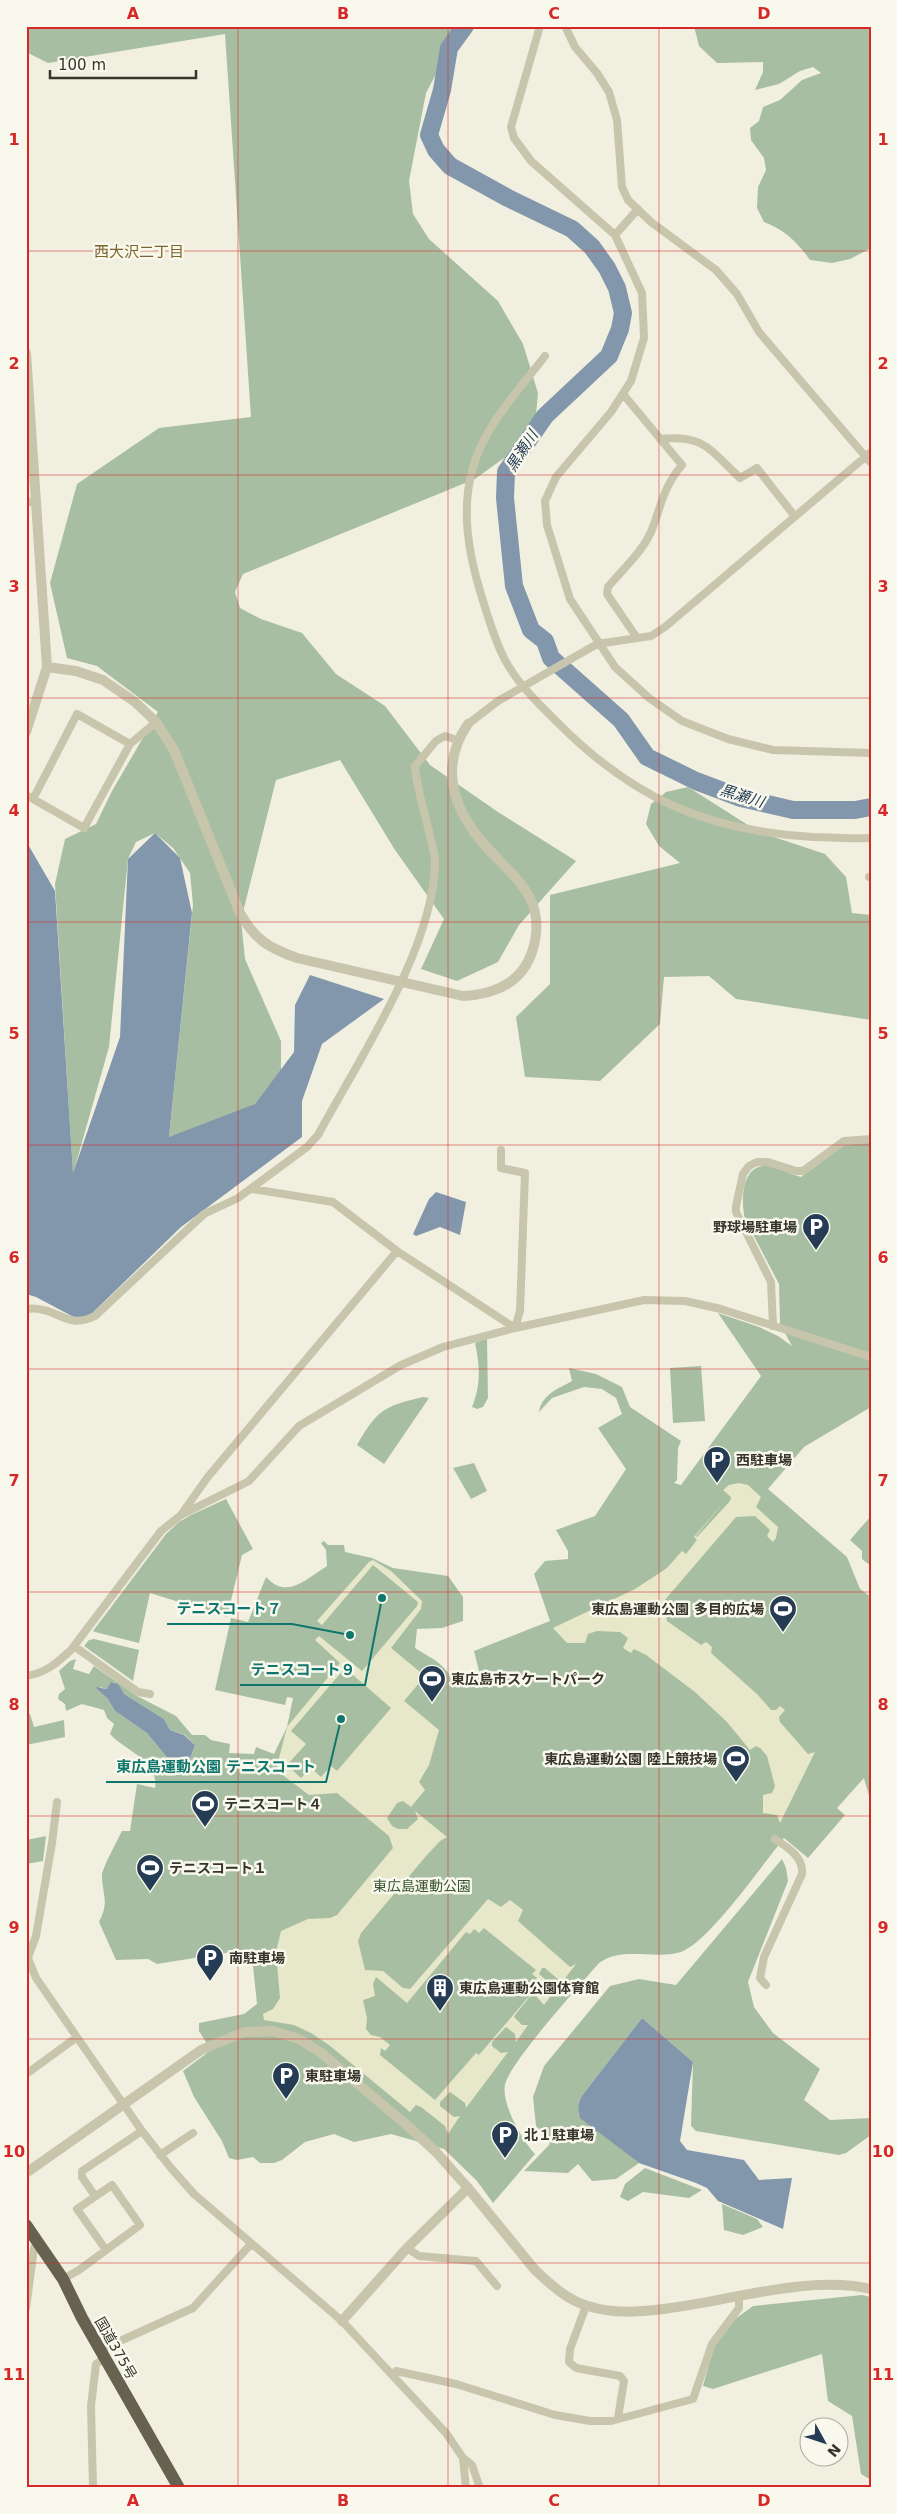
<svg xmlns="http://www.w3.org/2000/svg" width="897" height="2514" viewBox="0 0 897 2514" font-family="'DejaVu Sans','Noto Sans JP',sans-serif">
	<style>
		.green { fill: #a8bea2; fill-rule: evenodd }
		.plaza { fill: #e7e7c9; fill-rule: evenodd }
		.water { fill: #8297ab }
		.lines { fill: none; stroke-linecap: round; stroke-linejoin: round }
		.river { stroke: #8297ab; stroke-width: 18 }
		.minor { stroke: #c8c5ad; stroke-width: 8 }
		.tertiary { stroke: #c8c5ad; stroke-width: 10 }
		.trunk { stroke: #676250; stroke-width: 12 }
		.grid { fill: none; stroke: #d62828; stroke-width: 1; stroke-opacity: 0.55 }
		.labels { text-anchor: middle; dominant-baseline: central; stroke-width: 5; stroke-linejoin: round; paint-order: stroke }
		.poi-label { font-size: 14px; font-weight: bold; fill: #37342b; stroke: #f8f8ed; text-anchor: start }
		.park-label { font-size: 14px; fill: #385332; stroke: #f8f8ed }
		.street-label { font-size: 14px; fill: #37342b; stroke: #f8f8ed }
		.neighbourhood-label { font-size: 15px; fill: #7d632d; stroke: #f8f8ed }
		.water-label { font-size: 15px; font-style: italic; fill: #253c54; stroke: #f8f8ed }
		.leader { fill: none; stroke: #0f766e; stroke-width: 2 }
		.callout-dot { fill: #0f766e; stroke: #f8f8ed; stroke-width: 2 }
		.callout-label { font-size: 15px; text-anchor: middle; font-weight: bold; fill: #0f766e; stroke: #f8f8ed; stroke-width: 5; stroke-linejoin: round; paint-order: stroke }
		.neatline { fill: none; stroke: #d62828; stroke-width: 2 }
		.grid-label { font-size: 16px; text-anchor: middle; font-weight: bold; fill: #d62828 }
	</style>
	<rect width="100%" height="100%" fill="#f1f0e0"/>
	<path class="green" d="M26,26H465L448,51L426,93L409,181L413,214L429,239L498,301L523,344L538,393L535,426L518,448L475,479L243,574L235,592L240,608L261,619L302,633L336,674L385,706L430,765L498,812L576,861L519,925L498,962L457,981L421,969L444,919L395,850L340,760L276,780L241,920L245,959L281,1041V1071L255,1104L223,1121L169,1137L193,905L190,873L173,848L155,833L136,842L128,859L109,1047L73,1174L55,884L65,839L96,824L112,791L158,712L97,666L67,658L50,583L77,484L159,428L251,417L225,34L48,63L26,52Z
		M694,26H871V248L850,259L832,263L810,260C797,242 785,230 764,222L757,208L758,187L766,170L764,158L751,140L750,128L759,121L763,107L780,100L802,80L821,73L813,67L800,71L779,84L755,90L763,72V62L717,63L699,46Z
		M688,787L759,832L825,854L846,877L852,913L871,915V1020L736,999L709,976L664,977L660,1024L600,1081L525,1077L516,1017L550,984V895L680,863L659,846L646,824L651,804L666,792Z
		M871,1142V1407L804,1447L768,1489L847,1557L860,1589L871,1597V1803L864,1778L837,1808L845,1815L808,1858L784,1838C763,1864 709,1942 681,1952C655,1960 622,1946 599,1963C581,1984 509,2063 505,2085C501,2104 523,2141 535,2154L493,2203L477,2181L444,2149L391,2134L354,2142L334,2134L305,2142L282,2160L274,2163H260L253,2157L237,2160L229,2158L222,2141L194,2097L183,2071L211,2050L199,2031V2023L244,2014L257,2004L252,1957H246L244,1950L157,1964L148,1959L116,1960L99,1922C110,1901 102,1895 102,1875C102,1869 118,1839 122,1831H130L137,1784L155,1788C159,1760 125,1751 110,1734L114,1724L107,1718L104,1710L82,1704L66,1711L65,1704L58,1699L59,1694L65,1689L59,1671L70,1661L76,1659L73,1669L89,1674L94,1666L137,1696L176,1716L192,1735H205L211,1740L230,1744L229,1753L254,1754L256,1747L274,1754L287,1727L293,1698L287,1697L285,1705L215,1690L231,1618L248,1622L266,1577C287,1600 306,1579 327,1566L326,1550L321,1543L324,1541L328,1545H344L345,1552L372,1558L393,1568L448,1576L463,1597V1621L442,1628L417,1629L415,1648C424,1654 435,1659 442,1666C455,1679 464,1699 480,1675L474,1651L550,1621L534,1574L545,1561L568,1559V1551L556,1530L595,1516L626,1469L598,1428L622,1414L616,1398L602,1389L584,1387L552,1398L539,1412C542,1394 558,1389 572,1381L569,1368L596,1374L622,1387L630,1407L681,1441L678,1448L677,1480L674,1483L681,1485L761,1376L718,1313L759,1327L778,1336L792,1346L780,1324L779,1284L745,1219C741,1203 741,1168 763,1166C775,1165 790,1174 801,1177L843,1145ZM114,1682L124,1694L164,1719L170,1730L185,1735L195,1745L189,1763L173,1768L170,1761L147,1733L115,1711L100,1687L107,1689Z
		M487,1338L488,1398L483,1407L477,1409L472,1407C481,1385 480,1366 475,1343Z
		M701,1366L705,1421L673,1423L670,1368Z
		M423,1397L429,1398L384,1464L357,1445C377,1410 384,1406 423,1397Z
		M474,1463L487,1491L471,1499L453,1468Z
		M226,1499L253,1549L242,1555L227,1617L150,1593L139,1643L95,1632L93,1631L166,1534L179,1522L191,1515Z
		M871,1516V1566L862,1559V1551L850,1540Z
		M94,1639L139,1650L133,1681L84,1646L89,1640Z
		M26,1714H30L34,1727L64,1720L65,1737L26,1745Z
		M46,1836L43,1861L26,1864V1840Z
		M782,1859L786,1868L788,1881L748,1982L754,2007L773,2033L820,2069L804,2100L830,2120L871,2118V2135L846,2153L839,2155L696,2131L691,2126L693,2062L642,2018L581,2097L578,2106L581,2118L639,2163L616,2179L592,2181L578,2164L568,2173L524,2171L550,2144L536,2126L533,2097L544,2066L610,1986L639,1979L676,1985Z
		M645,2168L702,2190L689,2198L643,2192L628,2201L620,2197L625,2184Z
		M722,2204L757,2219L763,2227L743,2235L724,2230Z
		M862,2295L871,2297V2480L861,2474L852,2416L828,2401L822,2354L713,2389L703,2386L715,2342L731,2322L753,2306Z"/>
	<path class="plaza" d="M739,1483L748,1485L761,1497L756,1507L778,1527L776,1538L773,1542L767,1536L770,1530L755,1516L736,1517L664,1601L667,1621L701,1645L706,1642L712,1647L711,1653L758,1695L771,1710H776L780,1706L785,1710L779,1717L780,1722L808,1754L815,1752L780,1823L777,1815L763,1813V1795L772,1793L775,1786L767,1756L760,1748L756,1746L750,1750L727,1722L695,1692L646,1655L634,1649L631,1653L623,1648L628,1638L620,1632L597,1631L588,1634L585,1643H567L553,1628L635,1589L667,1568L682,1551L686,1554L697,1540L694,1537L724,1502L696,1536L697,1537L730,1501L731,1497L723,1490L729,1485Z
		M373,1560L391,1571L422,1601L421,1609L391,1648L425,1676L404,1701L439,1730L429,1765L419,1782L425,1790L411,1807L403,1801L397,1803L387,1818L392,1826L398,1829H407L418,1819L415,1811L447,1837L440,1841L427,1855L361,1933L358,1941L365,1970L383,1971L403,1988L410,1989L488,1899L501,1907L510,1900L523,1910L518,1921L570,1967L576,1964L560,1985L559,1980L545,1968H542L539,1974L545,1979L538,1988L550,1997L544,2005L535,1995H531L515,2015L514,2017L522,2025H528L516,2042L515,2034L506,2027L492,2042V2046L501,2053L508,2052L466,2108L465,2103L450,2092L440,2102V2106L454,2117L460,2116L448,2134L445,2126L421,2107L416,2105L410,2112L329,2045L311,2033L294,2025L264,2020L263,2014L273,2009L280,1998L276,1952L281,1931L308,1919L330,1918L337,1915L393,1848L389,1836L337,1793L309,1795L276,1770L287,1727L340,1663L315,1640L319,1636L362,1671L417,1606L418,1602L373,1565L322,1625L317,1621L369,1562ZM345,1668L391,1708L337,1771L331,1766L321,1777L311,1768L301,1778L287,1765L306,1744L291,1731ZM484,1928L536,1970L532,1974L537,1978L533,1983L537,1987L479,2055L476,2053L435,2100L380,2055L381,2048L385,2051L390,2045L380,2037L371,2035L366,2029L367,2018L363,2000L375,1996L373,1984L376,1977L407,2003L466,1932L470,1934L474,1929L479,1933Z"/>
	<path class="water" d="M155,833L180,858L192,913L169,1137L255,1104L294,1052L295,1005L310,975L384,999L322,1044L302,1101V1137L181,1227L83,1322L36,1297L26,1294V841L55,891L73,1173L120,1037L128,859Z
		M436,1192L466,1202L460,1235L440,1227L416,1236L413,1234L429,1199Z
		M111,1682L118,1684L124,1694L164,1719L170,1730L184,1735L195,1745L188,1765L173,1768L170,1761L147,1733L115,1711L107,1698L95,1687L107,1689Z
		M642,2018L693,2062L680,2141L687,2150L744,2160L759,2180L792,2178L783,2229L718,2201L707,2188L696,2183L639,2163L580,2118L578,2106L581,2097Z"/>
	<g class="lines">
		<path class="river" d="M465,26L449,48L442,90L429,135L436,150L450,166L508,198L572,229L592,247L607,268L617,288L623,313L620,329L609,356L545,416L506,472L505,498L514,586L531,630L545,641L551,658L621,720L647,757L696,781L741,798L793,810H855L871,807"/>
		<path class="minor" d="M540,26L511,127L514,138L531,161L615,235L642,293L644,338L631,381L611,412L556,477L545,501L547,525L570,599L615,667L649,698L682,721L728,739L773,750L871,753
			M565,26L575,47L597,73L609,92L617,120L622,187L628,200L651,222L716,270L737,294L759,332L871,463
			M615,235L638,209
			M545,356C519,390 485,425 473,467C461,509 468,551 480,591C487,614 494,639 505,660C518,684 537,702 556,721C632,798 706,831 813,837C833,837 852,839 871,838
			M623,394L682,465C662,489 662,505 651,532C642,552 622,570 608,587L607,594L635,635
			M660,439C704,434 710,450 740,478L757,468L793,514
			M26,502H35
			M468,724L498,701L597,644L651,636L665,627L871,452
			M26,795L84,828L130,744L156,722
			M33,799L77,714L130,744
			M869,877H871
			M252,1189L333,1202L397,1251L515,1328L520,1311L525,1173L501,1168V1150
			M26,1309C58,1305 65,1331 95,1316L204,1214L238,1198L307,1147L318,1135C359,1059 434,948 435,862C435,854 432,845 430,836C425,813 417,790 415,766L436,741L445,736L457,740
			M773,1326L771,1282L736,1212V1206L743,1174L749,1166L757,1162H768L796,1171H803L844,1141L871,1139
			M181,1515L207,1478L397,1251
			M74,1646L138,1692L150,1694
			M26,1676C46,1673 57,1663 71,1650L161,1531L181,1515L249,1481L299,1426L401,1365L443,1347L515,1328L644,1300L685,1301L721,1309L871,1357
			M26,1953L36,1978L142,2131L171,2168L194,2194L342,2321L446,2433L463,2458L466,2488
			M27,1960L36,1936L52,1843L57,1802
			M766,1985L760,1978L764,1957L802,1874C804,1857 787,1847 775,1839
			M29,2072L77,2037
			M160,2155L193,2133
			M95,2196L82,2177V2171L142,2131
			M407,2248L419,2256L476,2261L497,2286
			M63,2279L79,2270L140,2225L112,2185L77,2209L106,2250
			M586,2306L570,2349L569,2362L576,2368L620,2376L624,2381L618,2418
			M26,2308L34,2248L38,2242
			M100,2350L193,2308L251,2244
			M392,2375L396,2371L456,2384L555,2415L590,2421H611L693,2399L712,2344L739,2308V2297
			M463,2458L472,2465L480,2488
			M93,2488L91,2406L96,2364L105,2358"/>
		<path class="tertiary" d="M26,353L47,667L26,732
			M47,667L76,671L103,680L135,702L156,722L174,750L240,913C255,940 269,948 297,958L463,996C504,994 531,976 536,934C537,923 536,911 531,900C518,874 492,857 475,833C449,798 443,760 468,724
			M26,2173L201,2050L244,2032L273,2031L299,2039L320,2052L409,2127L436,2152L468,2188L535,2270C550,2284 567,2300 588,2306C613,2314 638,2312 663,2309C728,2302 807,2274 871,2289
			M342,2321L407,2248L468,2188"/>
		<path class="trunk" d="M26,2225L63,2279L82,2318L179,2488"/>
	</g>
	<path class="grid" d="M238,26V2488M448,26V2488M659,26V2488M26,251H871M26,475H871M26,698H871M26,922H871M26,1145H871M26,1369H871M26,1592H871M26,1816H871M26,2039H871M26,2263H871"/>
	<defs>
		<symbol id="parking-pin" viewBox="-11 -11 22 30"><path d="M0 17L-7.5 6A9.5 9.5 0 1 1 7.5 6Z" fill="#253c54" stroke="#f8f8ed"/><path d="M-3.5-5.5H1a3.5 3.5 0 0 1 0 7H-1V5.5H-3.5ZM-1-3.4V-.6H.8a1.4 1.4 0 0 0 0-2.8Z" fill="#fff"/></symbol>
		<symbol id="stadium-pin" viewBox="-11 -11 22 30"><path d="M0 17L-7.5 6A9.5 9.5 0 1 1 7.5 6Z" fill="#253c54" stroke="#f8f8ed"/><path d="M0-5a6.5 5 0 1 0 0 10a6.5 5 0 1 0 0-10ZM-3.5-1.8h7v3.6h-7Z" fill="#fff"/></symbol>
		<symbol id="building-pin" viewBox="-11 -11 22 30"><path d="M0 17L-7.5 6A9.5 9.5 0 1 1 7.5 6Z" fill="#253c54" stroke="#f8f8ed"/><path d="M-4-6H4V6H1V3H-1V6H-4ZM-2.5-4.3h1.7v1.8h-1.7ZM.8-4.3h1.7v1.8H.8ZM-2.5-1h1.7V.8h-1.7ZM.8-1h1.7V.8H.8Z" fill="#fff"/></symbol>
	</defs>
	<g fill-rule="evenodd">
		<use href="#parking-pin" x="800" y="1211" width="32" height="43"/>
		<use href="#parking-pin" x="701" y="1444" width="32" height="43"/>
		<use href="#stadium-pin" x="767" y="1593" width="32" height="43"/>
		<use href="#stadium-pin" x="416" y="1663" width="32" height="43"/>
		<use href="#stadium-pin" x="720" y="1743" width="32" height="43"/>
		<use href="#stadium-pin" x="189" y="1788" width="32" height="43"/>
		<use href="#stadium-pin" x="134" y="1852" width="32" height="43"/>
		<use href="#parking-pin" x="194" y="1942" width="32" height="43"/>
		<use href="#building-pin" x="424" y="1972" width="32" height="43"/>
		<use href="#parking-pin" x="270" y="2060" width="32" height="43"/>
		<use href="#parking-pin" x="489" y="2119" width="32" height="43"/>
	</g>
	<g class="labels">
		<g class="poi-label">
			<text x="797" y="1227" text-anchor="end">野球場駐車場</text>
			<text x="736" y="1460">西駐車場</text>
			<text x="764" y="1609" text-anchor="end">東広島運動公園 多目的広場</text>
			<text x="451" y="1679">東広島市スケートパーク</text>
			<text x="717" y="1759" text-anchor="end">東広島運動公園 陸上競技場</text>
			<text x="224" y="1804">テニスコート４</text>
			<text x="169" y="1868">テニスコート１</text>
			<text x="229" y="1958">南駐車場</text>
			<text x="459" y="1988">東広島運動公園体育館</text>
			<text x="305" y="2076">東駐車場</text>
			<text x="524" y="2135">北１駐車場</text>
		</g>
		<g class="park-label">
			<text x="422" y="1886">東広島運動公園</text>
		</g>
		<g class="street-label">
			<text transform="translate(116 2348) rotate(60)">国道375号</text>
		</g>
		<g class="neighbourhood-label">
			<text x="139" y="252">西大沢二丁目</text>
		</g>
		<g class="water-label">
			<text transform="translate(522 451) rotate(-57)">黒瀬川</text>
			<text transform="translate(742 796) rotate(17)">黒瀬川</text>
		</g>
	</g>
	<path class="leader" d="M350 1635L292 1624H167M382 1598L365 1685H240M341 1719L326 1782H106"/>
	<g class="callout-dot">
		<circle cx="350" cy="1635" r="5"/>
		<circle cx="382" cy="1598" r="5"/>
		<circle cx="341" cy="1719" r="5"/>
	</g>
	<g class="callout-label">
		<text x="229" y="1614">テニスコート７</text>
		<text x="303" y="1675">テニスコート９</text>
		<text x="216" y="1772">東広島運動公園 テニスコート</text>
	</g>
	<rect width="897" height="2514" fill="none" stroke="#f8f8ed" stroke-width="55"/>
	<g transform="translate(824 2442) rotate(130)"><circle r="24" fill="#f8f8ed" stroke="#abaa9f"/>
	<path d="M0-4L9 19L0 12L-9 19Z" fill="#253c54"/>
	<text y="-8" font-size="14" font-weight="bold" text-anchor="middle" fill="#37342b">N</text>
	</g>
	<path d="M50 70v8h146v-8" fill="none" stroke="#37342b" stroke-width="2.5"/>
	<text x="58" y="70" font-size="15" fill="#37342b" stroke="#f8f8ed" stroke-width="4" paint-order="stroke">100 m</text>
	<rect x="28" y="28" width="842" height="2458" class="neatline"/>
	<g class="grid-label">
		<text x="133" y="19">A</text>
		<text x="343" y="19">B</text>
		<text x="554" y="19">C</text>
		<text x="764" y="19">D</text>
		<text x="14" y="145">1</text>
		<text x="883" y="145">1</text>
		<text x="14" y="369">2</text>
		<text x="883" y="369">2</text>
		<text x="14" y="592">3</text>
		<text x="883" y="592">3</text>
		<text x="14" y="816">4</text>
		<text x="883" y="816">4</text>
		<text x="14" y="1039">5</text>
		<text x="883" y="1039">5</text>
		<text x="14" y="1263">6</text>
		<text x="883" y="1263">6</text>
		<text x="14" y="1486">7</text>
		<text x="883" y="1486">7</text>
		<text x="14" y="1710">8</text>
		<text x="883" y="1710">8</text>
		<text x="14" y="1933">9</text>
		<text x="883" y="1933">9</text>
		<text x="14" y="2157">10</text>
		<text x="883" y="2157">10</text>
		<text x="14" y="2380">11</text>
		<text x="883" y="2380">11</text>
		<text x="133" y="2506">A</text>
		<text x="343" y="2506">B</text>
		<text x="554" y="2506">C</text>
		<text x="764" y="2506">D</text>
	</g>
</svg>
